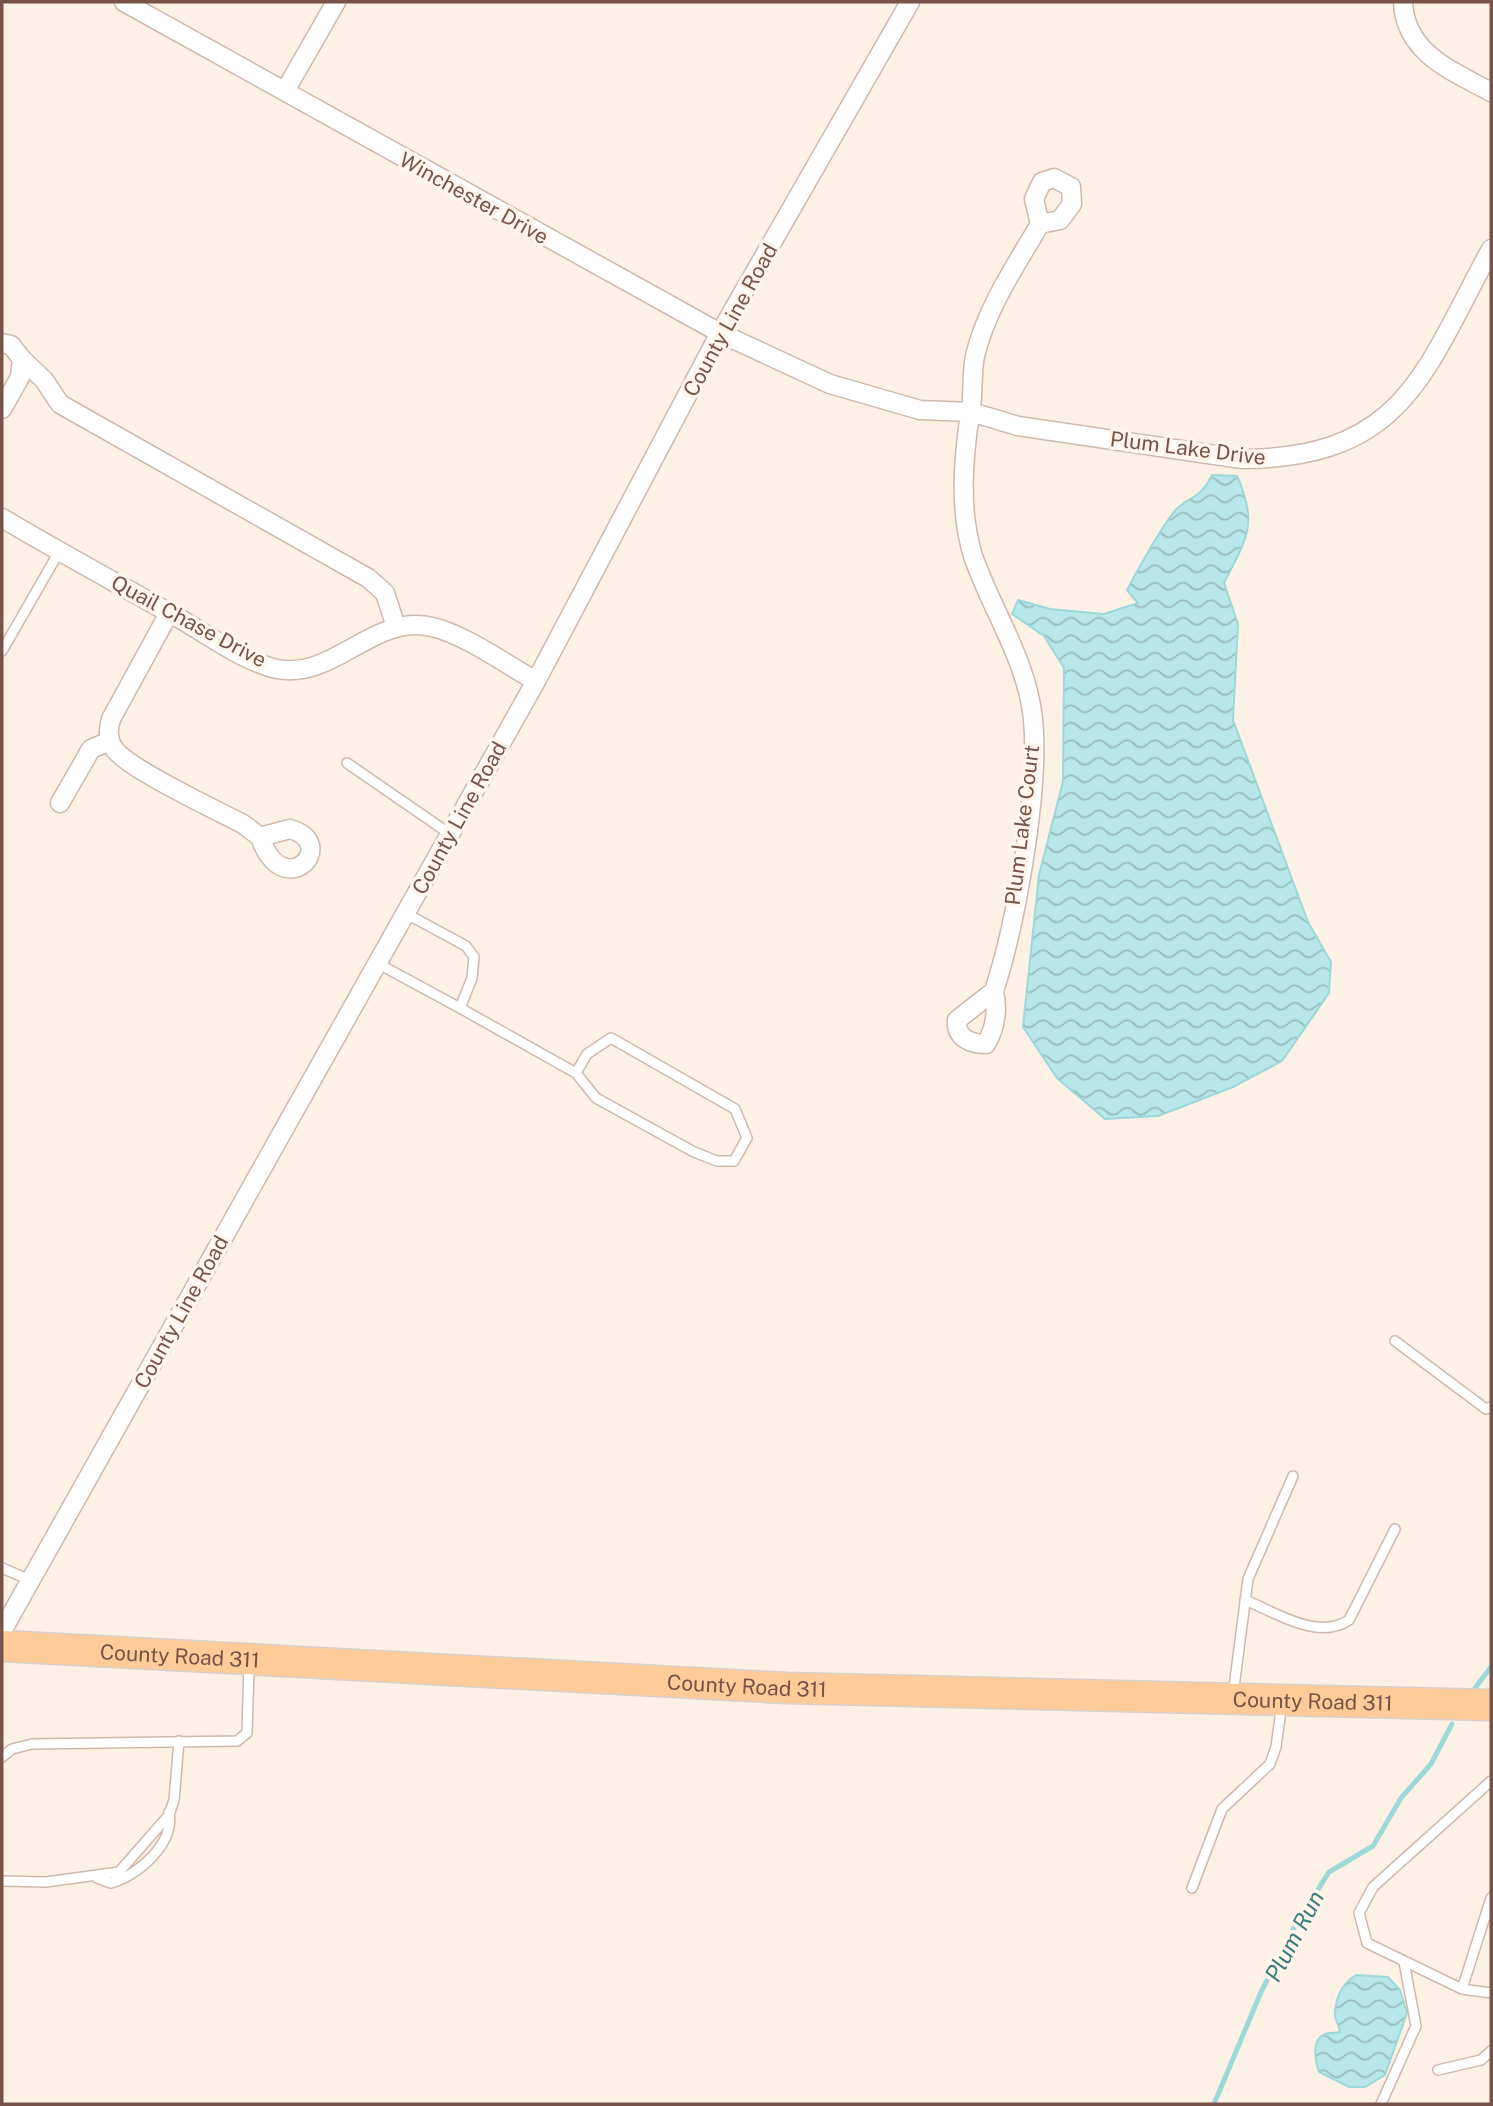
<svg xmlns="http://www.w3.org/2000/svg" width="1493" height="2106" viewBox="0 0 1493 2106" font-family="'Public Sans',sans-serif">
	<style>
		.water { fill: url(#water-waves); stroke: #9dd8da; stroke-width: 2 }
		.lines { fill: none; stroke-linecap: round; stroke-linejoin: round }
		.stream { stroke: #9dd8da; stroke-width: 5 }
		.service-casing { stroke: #d1b8ac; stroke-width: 12 }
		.minor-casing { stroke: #d1b8ac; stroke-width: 21 }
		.primary-casing { stroke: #d9cfcc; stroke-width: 33 }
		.service { stroke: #fff; stroke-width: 9 }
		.minor { stroke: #fff; stroke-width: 18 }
		.primary { stroke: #fc9; stroke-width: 30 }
		.labels { text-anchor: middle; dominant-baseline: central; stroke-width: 7; stroke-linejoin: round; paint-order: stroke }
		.street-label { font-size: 21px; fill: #775348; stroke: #fff5eb }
		.water-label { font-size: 23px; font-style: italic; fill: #3b7b7d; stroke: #fff5eb }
	</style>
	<defs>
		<pattern id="water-waves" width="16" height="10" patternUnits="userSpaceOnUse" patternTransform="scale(1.75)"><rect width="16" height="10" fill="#b7e7e8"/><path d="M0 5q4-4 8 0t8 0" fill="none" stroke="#9abebe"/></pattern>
	</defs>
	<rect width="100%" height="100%" fill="#fdf0e4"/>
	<path class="water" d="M1212,475L1237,476C1259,525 1246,539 1224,583L1238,624L1233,720L1308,922L1331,962L1329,993L1282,1061L1233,1087L1158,1116L1105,1119L1057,1078L1023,1027L1039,875L1063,781L1064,668L1044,636L1012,614L1018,600L1050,609L1104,614L1138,603L1127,590C1141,564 1155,537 1173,513C1187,495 1199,502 1212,475Z
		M1356,1975L1388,1977L1400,1990L1407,2013L1385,2075L1365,2087H1349L1319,2072C1315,2060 1310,2036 1329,2033C1333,2033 1336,2033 1340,2032C1340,2025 1335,2022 1335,2015C1335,1999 1342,1983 1356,1975Z"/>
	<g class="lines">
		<path class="stream" d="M1475,1688L1491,1667
			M1214,2104L1261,1992L1295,1926L1329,1872L1373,1846L1401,1798L1431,1764L1452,1724"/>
		<defs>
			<path id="service" d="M2,651L59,552
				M347,763L450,834
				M377,963L460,1008L472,978L474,957L466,946L405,913
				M460,1008L576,1073L587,1054L611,1038L735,1109L747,1138L734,1161H717L694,1152L596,1098L576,1073
				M1395,1341L1486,1409L1491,1407
				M2,1568L30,1580
				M1245,1600C1277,1613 1318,1641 1349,1620L1395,1529
				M1233,1695L1248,1579L1293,1476
				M2,1757L12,1749L32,1744L237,1741L247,1733L249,1665
				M1491,1781L1373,1887L1359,1913L1367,1943L1462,1989L1491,1993
				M97,1878L111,1883C139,1875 175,1843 169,1812
				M2,1881L46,1882L119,1872L169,1815L174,1800L179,1741
				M1192,1888L1222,1809L1270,1764L1276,1747L1282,1703
				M1462,1989L1491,1898
				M1438,2070L1481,2060L1491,2051
				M1381,2104L1416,2026L1404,1962"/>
			<path id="minor" d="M124,2L720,333L830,384L920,410L971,412L1018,426L1242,459C1404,458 1424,372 1491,249
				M1403,2C1405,53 1452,71 1491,92
				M285,91L336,2
				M1054,178L1071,187L1072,204L1060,220L1040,224L1034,199L1042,182Z
				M2,343L11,345L22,359L20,377L2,409
				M22,359L44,380L60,404L368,578L385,593L396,627
				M2,518C61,553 122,586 182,620C211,637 245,662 277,669C335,680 373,613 432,627C464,634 507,665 536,681
				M169,613L111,719C108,730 107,740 115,750C131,770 216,810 243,824L260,837
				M60,803L91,749L110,741
				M290,829C341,844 283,905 260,837Z
				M994,991C1016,924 1040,789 1033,719C1027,660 992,611 973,556C959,510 963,460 970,414C974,395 971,376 975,356C986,309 1016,265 1040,224
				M994,991C998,1010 996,1027 986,1044C971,1044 955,1038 957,1020Z
				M2,1631L536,681L720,333L910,2"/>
			<g id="primary">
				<path id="s1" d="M2,1646L787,1688L1491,1705"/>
			</g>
		</defs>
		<use href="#service" class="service-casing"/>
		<use href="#minor" class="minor-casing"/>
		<use href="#primary" class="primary-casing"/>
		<use href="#service" class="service"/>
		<use href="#minor" class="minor"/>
		<use href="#primary" class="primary"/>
	</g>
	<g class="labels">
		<g class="street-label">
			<text transform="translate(474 198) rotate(29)">Winchester Drive</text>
			<text transform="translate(730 320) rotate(-61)">County Line Road</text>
			<text transform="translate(1188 448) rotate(7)">Plum Lake Drive</text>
			<text transform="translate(189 621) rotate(28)">Quail Chase Drive</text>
			<text transform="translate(459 818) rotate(-61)">County Line Road</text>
			<text transform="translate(1022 825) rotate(-83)">Plum Lake Court</text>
			<text transform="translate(181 1312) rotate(-61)">County Line Road</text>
			<text stroke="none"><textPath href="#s1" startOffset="178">County Road 311</textPath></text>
			<text stroke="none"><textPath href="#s1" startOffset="746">County Road 311</textPath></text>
			<text stroke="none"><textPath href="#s1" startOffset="1312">County Road 311</textPath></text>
		</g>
		<g class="water-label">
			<text transform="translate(1294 1936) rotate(-62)">Plum Run</text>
		</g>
	</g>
	<rect width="1493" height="2106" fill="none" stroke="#775348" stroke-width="7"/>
</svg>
